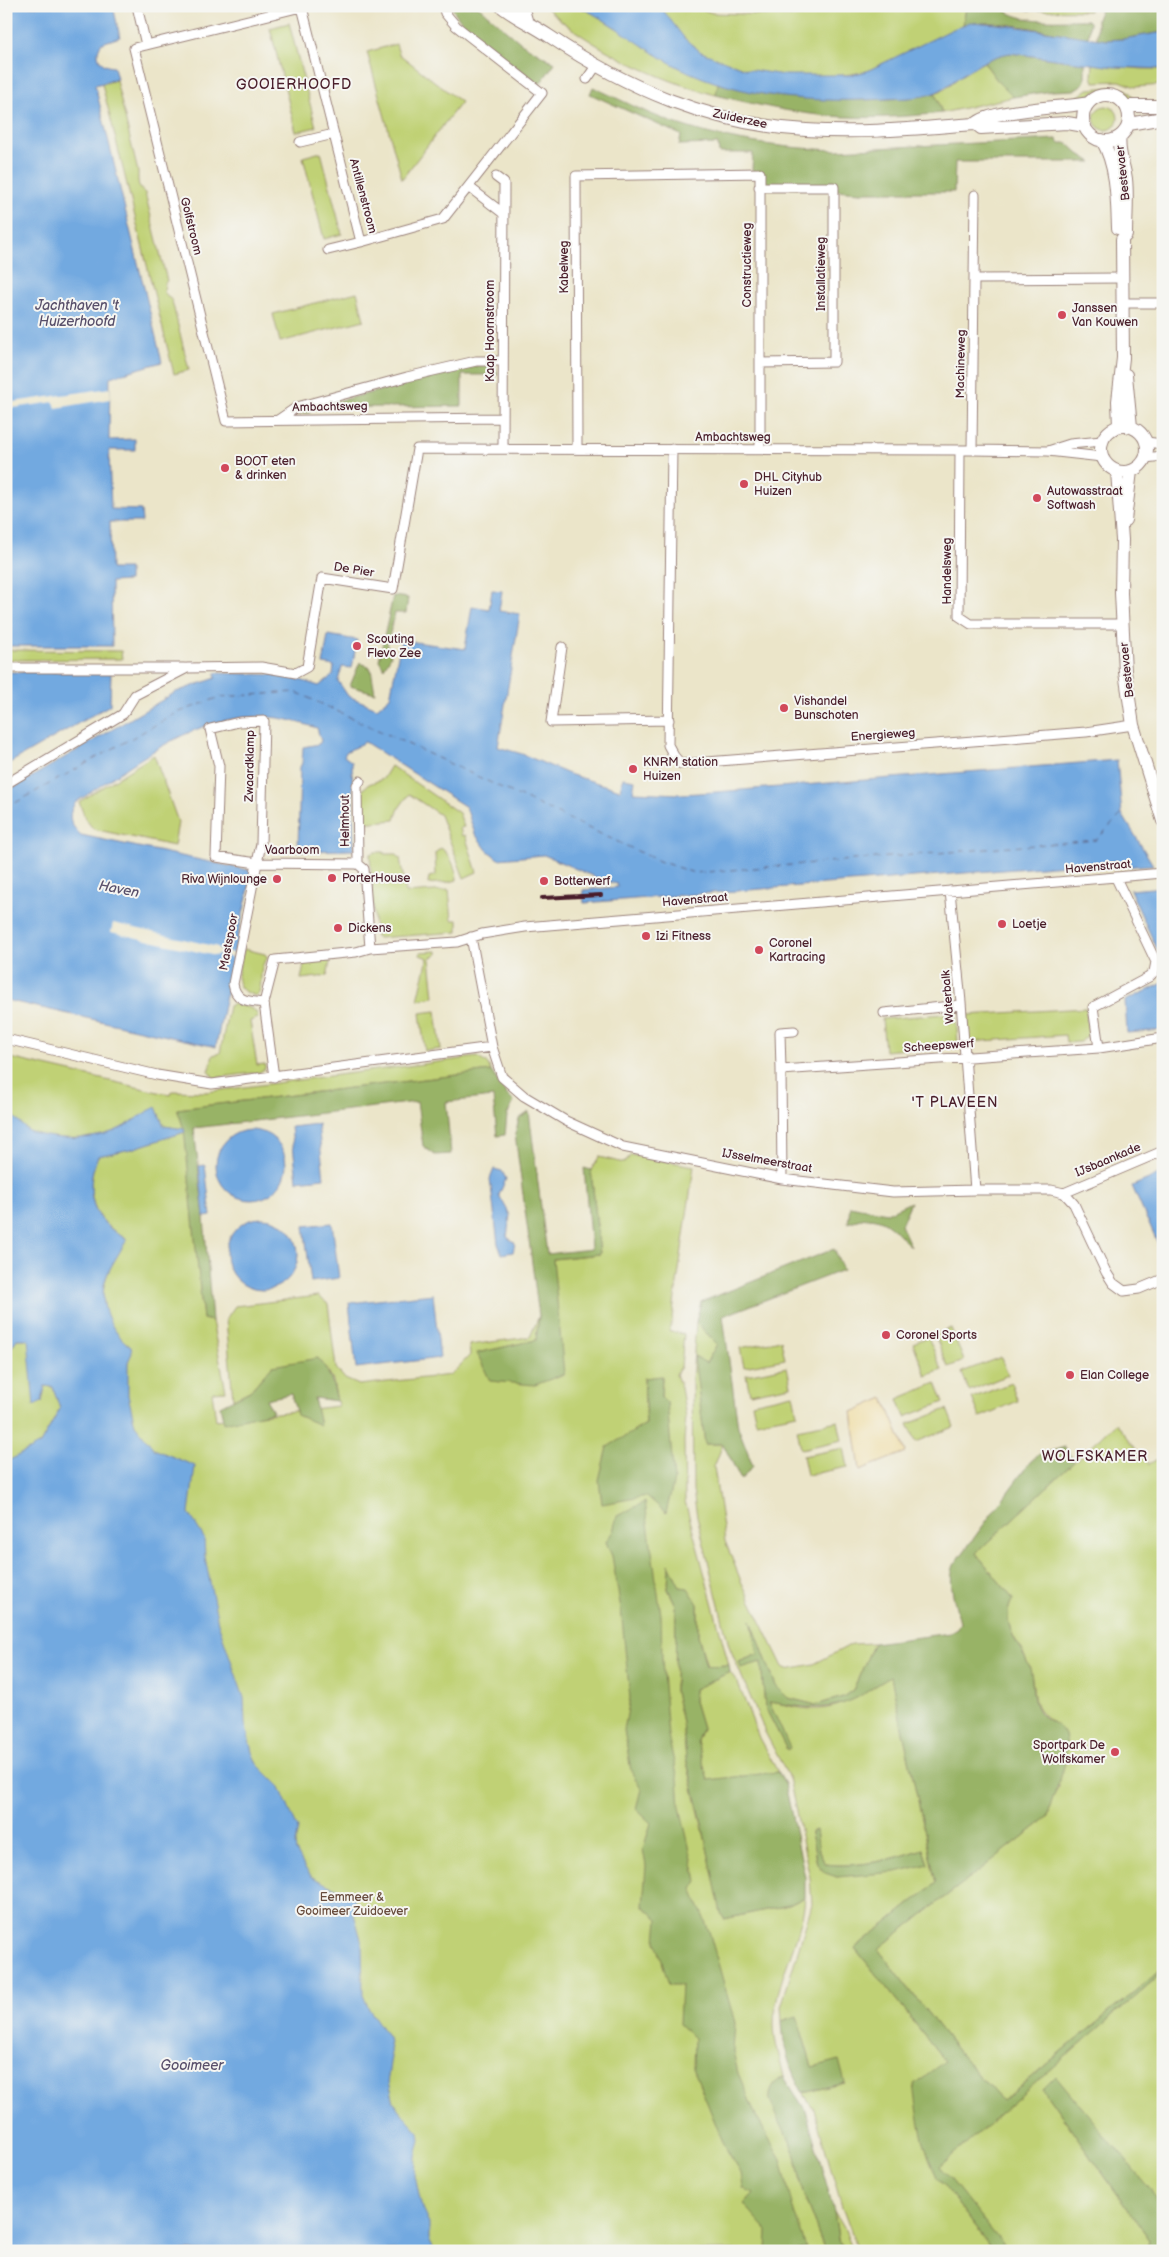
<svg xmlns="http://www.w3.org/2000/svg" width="1169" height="2257" viewBox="0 0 1169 2257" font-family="'Balsamiq Sans',sans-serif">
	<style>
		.green { fill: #c0d174; stroke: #857850; fill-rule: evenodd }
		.forest { fill: #98b366; stroke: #716948 }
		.sand { fill: #eeda9e; stroke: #9c7c64 }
		.water { fill: #72a9e0; stroke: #5e6486 }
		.pier { fill: #ebe5c9 }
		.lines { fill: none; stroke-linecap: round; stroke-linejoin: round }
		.ferry { stroke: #584f6a; stroke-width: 1; stroke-dasharray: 6 5; stroke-linecap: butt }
		.street-casing { stroke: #9a827a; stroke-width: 11 }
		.secondary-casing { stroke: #9a827a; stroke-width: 14 }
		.street { stroke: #fff; stroke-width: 9 }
		.secondary { stroke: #fff; stroke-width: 12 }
		.rail { stroke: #4a1f2b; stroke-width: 4 }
		.poi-dot { fill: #d1495b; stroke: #f6f6f2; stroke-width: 2 }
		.labels { text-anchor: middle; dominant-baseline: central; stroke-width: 4; stroke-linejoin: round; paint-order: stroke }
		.street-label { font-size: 12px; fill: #4a1f2b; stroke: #f6f6f2 }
		.poi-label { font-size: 12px; fill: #4a1f2b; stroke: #f6f6f2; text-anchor: start }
		.park-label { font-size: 12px; fill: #684c3d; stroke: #f6f6f2 }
		.neighbourhood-label { font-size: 14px; letter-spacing: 1px; fill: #4a1f2b; stroke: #f6f6f2 }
		.water-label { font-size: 14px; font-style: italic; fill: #584f6a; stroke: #f6f6f2 }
	</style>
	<rect width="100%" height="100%" fill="#f6f6f2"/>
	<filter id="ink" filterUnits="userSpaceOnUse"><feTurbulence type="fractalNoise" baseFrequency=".02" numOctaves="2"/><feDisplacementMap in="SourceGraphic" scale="10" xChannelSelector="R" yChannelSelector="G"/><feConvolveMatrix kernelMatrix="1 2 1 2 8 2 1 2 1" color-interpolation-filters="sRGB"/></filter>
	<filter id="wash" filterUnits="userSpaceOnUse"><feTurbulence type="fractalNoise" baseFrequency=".0096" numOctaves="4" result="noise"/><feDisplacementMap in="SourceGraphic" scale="20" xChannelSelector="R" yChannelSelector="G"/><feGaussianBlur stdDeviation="1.12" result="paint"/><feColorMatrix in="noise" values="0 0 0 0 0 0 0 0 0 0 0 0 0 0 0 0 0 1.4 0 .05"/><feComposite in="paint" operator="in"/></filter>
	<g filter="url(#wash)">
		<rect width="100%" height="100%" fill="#ebe5c9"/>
		<path class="green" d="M545,6H578L594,14L678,67L718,83L716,95C662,82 585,46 545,6Z
			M660,6H693L712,13L797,16H802L822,6H1002L1003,8H966L963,25L867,71C821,82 743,77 701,52C684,42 671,22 660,6Z
			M1014,6H1090L1089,11L1029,10Z
			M289,23L316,127L296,132L270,28Z
			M396,44L399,54L461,102L402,179L367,52Z
			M984,62L999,83L1013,97L942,113L935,93L945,89L960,76Z
			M1093,64L1142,69H1163V85L1135,87L1120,81L1094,82L1092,76Z
			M116,80L138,172C138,181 137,188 145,193L167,281L165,283L164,292L172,301L189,370L174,374L102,84Z
			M1113,87L1127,90L1138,102C1126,100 1119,90 1105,90C1094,89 1086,99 1075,99L1088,89Z
			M1094 118a12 12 0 1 1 24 0a12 12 0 1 1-24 0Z
			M321,152L342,234L324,239L303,157Z
			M357,292L364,320L280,342L273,314Z
			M6,650L121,651L122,659L6,660Z
			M154,755L178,822L174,846L93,829L85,818L79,802Z
			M391,766L459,813L464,827L460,828L462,836L465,835L477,872L464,878L440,815L409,794L399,808L395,820L361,823V795L364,788L369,784L383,779Z
			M441,848C450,854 457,870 457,880L450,882L428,884L429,877L436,875L435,853Z
			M375,852H384V854H397L398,858H400L406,893L449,890L452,920H458V932L378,938L375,935L370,854Z
			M244,949L265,954L268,958C256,968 265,984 257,996C228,990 239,971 244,949Z
			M437,951V955L430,958L434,997L418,1000L428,958L420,955V952Z
			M331,958L327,976L301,979L305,960Z
			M233,1004C243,1007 257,1006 258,1018L250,1021L257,1065L265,1064V1069L260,1072L214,1078L209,1071L213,1055L220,1053L229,1006Z
			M1086,1008L1088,1036L1080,1042L1066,1043L1065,1035L969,1042L967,1015Z
			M436,1011L441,1049L425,1051L420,1013Z
			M956,1013L958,1044L885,1051L882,1019Z
			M6,1057L171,1095L172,1091L206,1092L477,1057L488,1064L491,1071L178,1109L184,1129L164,1126L156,1108C142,1113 133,1123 119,1129C94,1141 57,1141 31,1132C22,1128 17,1116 6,1114Z
			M185,1132L203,1319L212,1321L226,1391L212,1392L216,1420L338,1406L333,1381L327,1368L272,1366L250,1391L233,1399L226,1319L235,1306L318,1296L328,1304L336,1368L345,1379L359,1385L451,1375L470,1355L469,1345L530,1337L539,1316L536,1340L478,1353L535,1385L553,1259L600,1254L591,1170L599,1157L624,1163L631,1155L694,1166L670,1332L684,1334L681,1367L676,1374L681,1388L686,1417L684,1441L685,1501L729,1665L707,1666L698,1635V1604L680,1587L669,1565L668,1589L676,1605L675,1692L682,1722L686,1758L724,1919L789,1905L805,1897C802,1940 774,1982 774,2024C774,2041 781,2061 784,2077L781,2078L788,2138L796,2157L803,2193L825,2251H6V1355L17,1339H28L42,1402L45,1386L53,1387L60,1409L40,1444L37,1446L135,1425C127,1406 125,1382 128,1362C129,1357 132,1353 131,1347C112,1333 98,1307 105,1282C109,1267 119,1253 127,1239C92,1221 84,1193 97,1156L131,1149ZM662,1377L661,1398L635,1454L631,1433L646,1424L644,1378Z
			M696,1322L717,1344L706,1364L695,1356L705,1444H723L714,1467L725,1541L741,1581L783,1667L787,1669L814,1664L852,1644L874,1643L853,1690L843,1697L816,1705L788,1698L776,1686L752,1624L758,1654L739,1662L742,1667L761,1661L765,1707L787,1750L769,1701C785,1705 803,1710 820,1709C846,1707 869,1690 891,1676L936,1883L855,1948L945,2061L937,2177L994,2251H858L842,2207L814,2109L803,2093L845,2083L812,2067L797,2017L782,2021L781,2007L812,1904L810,1878L789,1778L765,1732L729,1646L697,1516L693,1491L692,1379ZM816,1831L819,1851L825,1864C857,1868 892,1860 923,1849L928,1864L836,1877L817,1864L811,1832Z
			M951,1328L964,1361L948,1367L935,1335Z
			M928,1337L942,1370L926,1376L913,1343Z
			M781,1340L785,1359L744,1367L740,1348Z
			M1001,1357L1008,1375L969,1391L962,1372Z
			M787,1367L791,1386L750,1394L746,1375Z
			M936,1383L944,1402L905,1417L898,1399Z
			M1011,1383L1018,1401L980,1417L972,1398Z
			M793,1394L797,1414L756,1422L752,1403Z
			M947,1409L954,1427L916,1442L908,1424Z
			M838,1421L842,1440L801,1449L797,1429Z
			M1116,1423L1149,1464L1163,1456V1968L1002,2101L958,2052L878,1949L1048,1817L1050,1800L1059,1786L1052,1722C1026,1703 1038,1692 1029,1667C1022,1644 997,1624 1013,1599L976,1553Z
			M844,1448L848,1467L807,1475L803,1456Z
			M730,1672L738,1683L759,1738L778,1772L708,1781L697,1741L702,1728L694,1701V1689Z
			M1163,1972V2205L1043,2089L1150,2240L1149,2245L1143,2251H1008L939,2166Z
			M834,2211L844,2228L853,2251H848L838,2239Z"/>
		<path class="forest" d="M451,6H478L521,43L555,63L539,85C513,65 466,35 451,6Z
			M1102,6H1163V32L1123,39L1097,40V19Z
			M966,8H1003C1018,25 1066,19 1088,20L1090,22L1088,39C1059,34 988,16 963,25Z
			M1010,53L1085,63V80L1083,84L1074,90L1052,91L1013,97L999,83L984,62L997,55Z
			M718,83C773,98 830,102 886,99C903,98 919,98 935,93L942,113C905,117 867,119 830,116C791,113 753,104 716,95Z
			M593,87C619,99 644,112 671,122C724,141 781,148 837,150L1057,139L1058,143H1067L1079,154L1092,162H955L954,192H861L759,184L752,170L753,153H719L718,144L679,145L681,135L590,94Z
			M478,366H492L496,369L498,375H462V406L311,408L310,413L298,414V411Z
			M393,596L408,598L406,613H395L387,645L391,656L384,668L379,660Z
			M360,662L371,669L375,693L350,686Z
			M491,1071L507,1095L514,1102L507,1115L505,1135L497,1136L493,1097L446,1102L451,1154L435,1155L423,1146L417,1102L194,1128L204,1217L212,1321L203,1319L184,1129L177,1109Z
			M529,1112L547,1254L591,1249L584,1168L591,1170L600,1254L553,1259L564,1374L535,1385L490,1381L477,1353L536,1340L539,1316L515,1134L519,1119Z
			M911,1202L901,1225L911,1247C889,1225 881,1210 848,1223L850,1206L887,1213Z
			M834,1249L843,1270L723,1316L738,1427L753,1466L741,1480L723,1444H705L694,1356L706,1363L717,1344L696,1322L701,1302Z
			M318,1358C330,1371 333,1384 337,1401L314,1398L320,1425L297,1415L291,1394L266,1399L273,1412L224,1423L220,1406L250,1391L272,1366Z
			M662,1376L661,1397L667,1402L674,1480L666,1513L647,1496L602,1504L599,1480L607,1447L646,1424L644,1378Z
			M1065,1447L1074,1462L976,1553L1013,1599C998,1622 1020,1645 1029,1666C1035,1680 1029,1701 1041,1714C1049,1723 1065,1725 1066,1740C1070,1770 1052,1789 1048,1817L878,1949L958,2052L1002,2101L1163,1968V1972L940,2166L1008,2251H994L937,2177C922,2148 918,2116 914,2084L945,2061L855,1948L936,1883L891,1677C876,1684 863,1697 847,1702C820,1712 796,1706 769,1702L790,1748L787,1750L765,1707L761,1662L741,1668L739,1662L758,1654L751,1620L776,1686L788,1698L816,1705L843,1697L853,1690L874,1643L950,1633L957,1629L960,1623C956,1605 947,1583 954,1565L1030,1462L1038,1455Z
			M645,1502L661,1615L662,1660L668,1736L678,1779L680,1807L697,1881L692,1889L709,1931L735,2023L733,2051L738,2073L757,2118L781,2159L792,2205L806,2248L795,2251H766L767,2230L744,2204L754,2193L743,2188L741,2173L725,2147L693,2068L694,2038L679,2024L681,1985H669L656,1941L658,1919L643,1906L646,1866L643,1849L651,1823L636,1809L641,1789L631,1771L624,1730L630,1698L621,1609L612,1556L606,1542L613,1531L617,1516Z
			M669,1564L680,1587L688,1588L698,1604V1635L706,1666L729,1665L730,1672L694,1689V1701L702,1728L697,1741L708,1780L778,1772L785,1784L805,1877V1897L789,1905L724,1919L721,1913L698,1805L686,1758L682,1722L675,1692L676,1605L668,1589Z
			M816,1830L819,1851L825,1864C857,1868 892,1860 923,1849L928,1864L896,1872L837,1877L825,1873L817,1864L811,1832Z
			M797,2016L812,2067L839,2060L845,2083L803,2093C790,2071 783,2047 782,2021Z
			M1056,2076L1163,2205V2251H1143L1149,2245L1150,2240L1043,2089Z
			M784,2077L806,2111L834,2211L838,2239L848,2251H825L803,2193L796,2156L770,2101C769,2090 773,2082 784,2077Z"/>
		<path class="sand" d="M884,1398L906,1452L860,1470L852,1412Z"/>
		<path class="water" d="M6,6H113L120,37L102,43C93,54 100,67 114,67L117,79L95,85L162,362L110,377L109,440L135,439V450H109L111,509L141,510L142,522H110L111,569H129V581L111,582L112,646H6Z
			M578,6H660L685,39L701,52L746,69L784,75H851L867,71L953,29L970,22L998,24L1106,40L1123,39L1163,32V69L1114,67L1010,53C992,56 974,66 959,77C948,85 941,92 927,95C913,99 900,98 886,99C817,103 741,99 678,67C643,49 614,23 578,6Z
			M492,590L502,591L499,611L520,614L498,747L522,754L569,774L620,790L623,778L635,780L633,792L681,794L716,792L1117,760L1122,814L1153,865L1120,867L1117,861L584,903L583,890L618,887L617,884L604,881L544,855L498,859L487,850L475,834L466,807L365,742L346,752L344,756L352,762L354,850L298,851L300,767L302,763L303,747L319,744L321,741L317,728C300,723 283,717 265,717C194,713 132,766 76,802C66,815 70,825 81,835L253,871L234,953L216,1047L6,1000V792L176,692L216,678L215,673L284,675L319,686L333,675L334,666L323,664L328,635L357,640L352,668L342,667L338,681L348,696L377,708L390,697L401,640L465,649L472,606L489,609Z
			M6,672H111L110,705L6,765Z
			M1163,887V962L1130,890Z
			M1163,983V1030L1127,1033L1125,1001Z
			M156,1107L164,1126L184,1129L185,1132L131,1149L98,1156C83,1192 92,1222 127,1239C120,1253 109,1267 105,1281C98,1306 112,1333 131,1347L132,1353L128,1362V1395L135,1425L154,1449L195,1466L189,1513L204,1538L205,1557L218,1623L244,1698L245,1724L252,1752L257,1764L280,1787L284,1797L298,1829L295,1844L296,1851L305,1868L312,1877L328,1885L347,1892L355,1899L354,1914L362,1943L363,1995L369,2009L388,2037L391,2056L388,2077L394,2102L399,2110L419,2132L420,2140L416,2156L415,2176L422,2209L429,2224V2239L435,2251H6V1462L40,1444L60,1409L53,1387L45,1386L42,1402L34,1406L28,1339H17L6,1355V1114C17,1115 22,1128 31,1132C57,1141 94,1141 119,1129C132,1123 142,1113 156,1107Z
			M318,1124L324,1178L297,1181L291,1127Z
			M216 1165a35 35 0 1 1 70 0a35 35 0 1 1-70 0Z
			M205,1165L211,1216L204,1217L199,1166Z
			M494,1169L502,1171L506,1179L499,1195L510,1215L507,1237L515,1243L513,1252L502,1254L498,1244L490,1179Z
			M1163,1173V1253H1162L1149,1223L1150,1222H1148L1132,1186Z
			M226 1254a36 36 0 1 1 72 0a36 36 0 1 1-72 0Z
			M332,1223L339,1278L311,1282L304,1226Z
			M433,1294L440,1358L356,1368L349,1303Z"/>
		<path class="pier" d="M110,388V399L56,408L54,402L6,409V403Z
			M113,923L218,947V949L234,953L233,958L217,954L216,956L111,932Z"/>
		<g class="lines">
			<path class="ferry" d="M6,808L177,713L220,697L296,692L659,861L694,873L1096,840L1122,814"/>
		</g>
	</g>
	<g filter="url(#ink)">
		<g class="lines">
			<defs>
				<path id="street" d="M137,6L146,45
					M305,6L134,48L226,421L502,418
					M302,7L361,242L443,219L542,93L456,26L445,13L443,6
					M587,79L596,66
					M300,142L334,134
					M496,177L504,183L503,449
					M469,187L504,214
					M759,187H834V362L760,363
					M328,250L361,242
					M975,279L1123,278
					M1123,303H1163
					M278,420L297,407L407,377L476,361H503
					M1146,442L1163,444
					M577,448L576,176L760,173V449
					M672,449L668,745L674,756L681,764L1086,732L1133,725
					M960,450L959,616L971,624H1122
					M972,450L975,195
					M1048,451L1070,444L1102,441
					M1145,458L1163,456
					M562,647L551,722L669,720
					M6,668H184
					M264,721L261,844L257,863L216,857L219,766L210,729L239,722Z
					M360,781L357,785L358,864L364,869L370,948
					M6,784L123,714L135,695L187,668L261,667L296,673L307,667L322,578L393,589L417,449L972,450L1048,451L1102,457
					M950,891L961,1002L975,1190
					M471,937L492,1047L502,1077L524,1096L566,1121L623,1147L782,1179L893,1192L975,1190H1051L1064,1193L1074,1204L1106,1272L1113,1283L1124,1291L1139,1289L1163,1279
					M264,1003C249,1001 236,1002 233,984L257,863L358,864
					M884,1013L961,1005
					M6,1039L157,1075L212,1084L492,1047
					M1099,1048L1093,1007L1149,977L1154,972L1156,962L1116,878
					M781,1070L780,1032L794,1031
					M274,1077L264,1003L275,960L356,952L370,948L457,942L482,934L525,927L1163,873
					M782,1179L781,1070L1099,1048L1163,1038
					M1064,1193L1163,1151"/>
				<path id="secondary" d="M501,6C516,18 533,25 549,36C628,89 710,124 806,130C862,134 920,128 976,124L981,128L1067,123L1085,126
					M518,6L524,13L526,20
					M1083 118a23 23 0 1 1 46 0a23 23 0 1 1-46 0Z
					M1126,106H1163
					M976,124C990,109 1065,108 1088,103
					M1129,124L1163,118
					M1102,140C1117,166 1117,199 1118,228
					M1126,375L1131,427
					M1119,426L1118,401L1123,358L1122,239L1126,235C1126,217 1128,197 1126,179C1124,164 1117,151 1120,136
					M1101 449a23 23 0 1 1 46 0a23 23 0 1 1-46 0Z
					M1117,471L1122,540L1121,593L1125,672L1133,725L1163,821
					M1125,520L1131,471"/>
			</defs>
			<use href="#street" class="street-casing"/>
			<use href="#secondary" class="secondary-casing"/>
			<use href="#street" class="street"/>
			<use href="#secondary" class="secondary"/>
			<path class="rail" d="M542,898L601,895"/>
		</g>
	</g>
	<g class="poi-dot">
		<circle cx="1062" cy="315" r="5"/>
		<circle cx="225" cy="468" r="5"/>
		<circle cx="744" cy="484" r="5"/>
		<circle cx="1037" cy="498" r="5"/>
		<circle cx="357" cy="646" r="5"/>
		<circle cx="784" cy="708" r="5"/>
		<circle cx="633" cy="769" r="5"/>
		<circle cx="332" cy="878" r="5"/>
		<circle cx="277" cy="879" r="5"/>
		<circle cx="544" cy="881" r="5"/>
		<circle cx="1002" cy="924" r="5"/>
		<circle cx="338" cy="928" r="5"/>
		<circle cx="646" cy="936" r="5"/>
		<circle cx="759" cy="950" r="5"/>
		<circle cx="886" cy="1335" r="5"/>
		<circle cx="1070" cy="1375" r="5"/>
		<circle cx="1115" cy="1752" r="5"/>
	</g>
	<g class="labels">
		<g class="street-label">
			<text transform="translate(740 119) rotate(12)">Zuiderzee</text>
			<text transform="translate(1123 173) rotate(-96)">Bestevaer</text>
			<text transform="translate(363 196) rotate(75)">Antillenstroom</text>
			<text transform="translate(191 226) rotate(76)">Golfstroom</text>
			<text transform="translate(747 265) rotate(-90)">Constructieweg</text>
			<text transform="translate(564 267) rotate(-90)">Kabelweg</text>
			<text transform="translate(821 274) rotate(-90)">Installatieweg</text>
			<text transform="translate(490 331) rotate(-90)">Kaap Hoornstroom</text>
			<text transform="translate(961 364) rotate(-89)">Machineweg</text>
			<text transform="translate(330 407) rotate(-1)">Ambachtsweg</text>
			<text x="733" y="437">Ambachtsweg</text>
			<text transform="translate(354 570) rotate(9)">De Pier</text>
			<text transform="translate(947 571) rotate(-90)">Handelsweg</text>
			<text transform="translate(1127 670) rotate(-96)">Bestevaer</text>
			<text transform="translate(883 735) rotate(-4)">Energieweg</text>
			<text transform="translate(250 766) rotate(-89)">Zwaardklamp</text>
			<text transform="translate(345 821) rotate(-90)">Helmhout</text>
			<text x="292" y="850">Vaarboom</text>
			<text transform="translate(1098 867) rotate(-5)">Havenstraat</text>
			<text transform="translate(695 900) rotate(-5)">Havenstraat</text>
			<text transform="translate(229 942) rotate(-79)">Mastspoor</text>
			<text transform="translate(948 997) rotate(-95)">Waterbalk</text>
			<text transform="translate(939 1046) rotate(-4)">Scheepswerf</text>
			<text transform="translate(1108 1160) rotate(-23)">IJsbaankade</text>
			<text transform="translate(767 1161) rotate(10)">IJsselmeerstraat</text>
		</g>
		<g class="poi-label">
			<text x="1072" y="308">Janssen<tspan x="1072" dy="14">Van Kouwen</tspan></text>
			<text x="235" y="461">BOOT eten<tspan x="235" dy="14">&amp; drinken</tspan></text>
			<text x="754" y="477">DHL Cityhub<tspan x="754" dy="14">Huizen</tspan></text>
			<text x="1047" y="491">Autowasstraat<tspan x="1047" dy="14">Softwash</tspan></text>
			<text x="367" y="639">Scouting<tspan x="367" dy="14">Flevo Zee</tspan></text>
			<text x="794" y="701">Vishandel<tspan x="794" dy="14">Bunschoten</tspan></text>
			<text x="643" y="762">KNRM station<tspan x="643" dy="14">Huizen</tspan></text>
			<text x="342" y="878">PorterHouse</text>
			<text x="267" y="879" text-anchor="end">Riva Wijnlounge</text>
			<text x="554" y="881">Botterwerf</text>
			<text x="1012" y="924">Loetje</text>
			<text x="348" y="928">Dickens</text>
			<text x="656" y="936">Izi Fitness</text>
			<text x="769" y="943">Coronel<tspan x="769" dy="14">Kartracing</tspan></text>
			<text x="896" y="1335">Coronel Sports</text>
			<text x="1080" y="1375">Elan College</text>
			<text x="1105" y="1745" text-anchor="end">Sportpark De<tspan x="1105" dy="14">Wolfskamer</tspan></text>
		</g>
		<g class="park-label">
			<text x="352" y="1897">Eemmeer &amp;<tspan x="352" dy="14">Gooimeer Zuidoever</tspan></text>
		</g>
		<g class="neighbourhood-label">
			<text x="294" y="84">GOOIERHOOFD</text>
			<text x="955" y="1102">'T PLAVEEN</text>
			<text x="1095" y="1456">WOLFSKAMER</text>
		</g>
		<g class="water-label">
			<text x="77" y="305">Jachthaven 't<tspan x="77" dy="16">Huizerhoofd</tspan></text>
			<text transform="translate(119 889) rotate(11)">Haven</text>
			<text x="192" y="2065">Gooimeer</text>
		</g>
	</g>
	<rect width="1169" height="2257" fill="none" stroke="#f6f6f2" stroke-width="25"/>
</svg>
